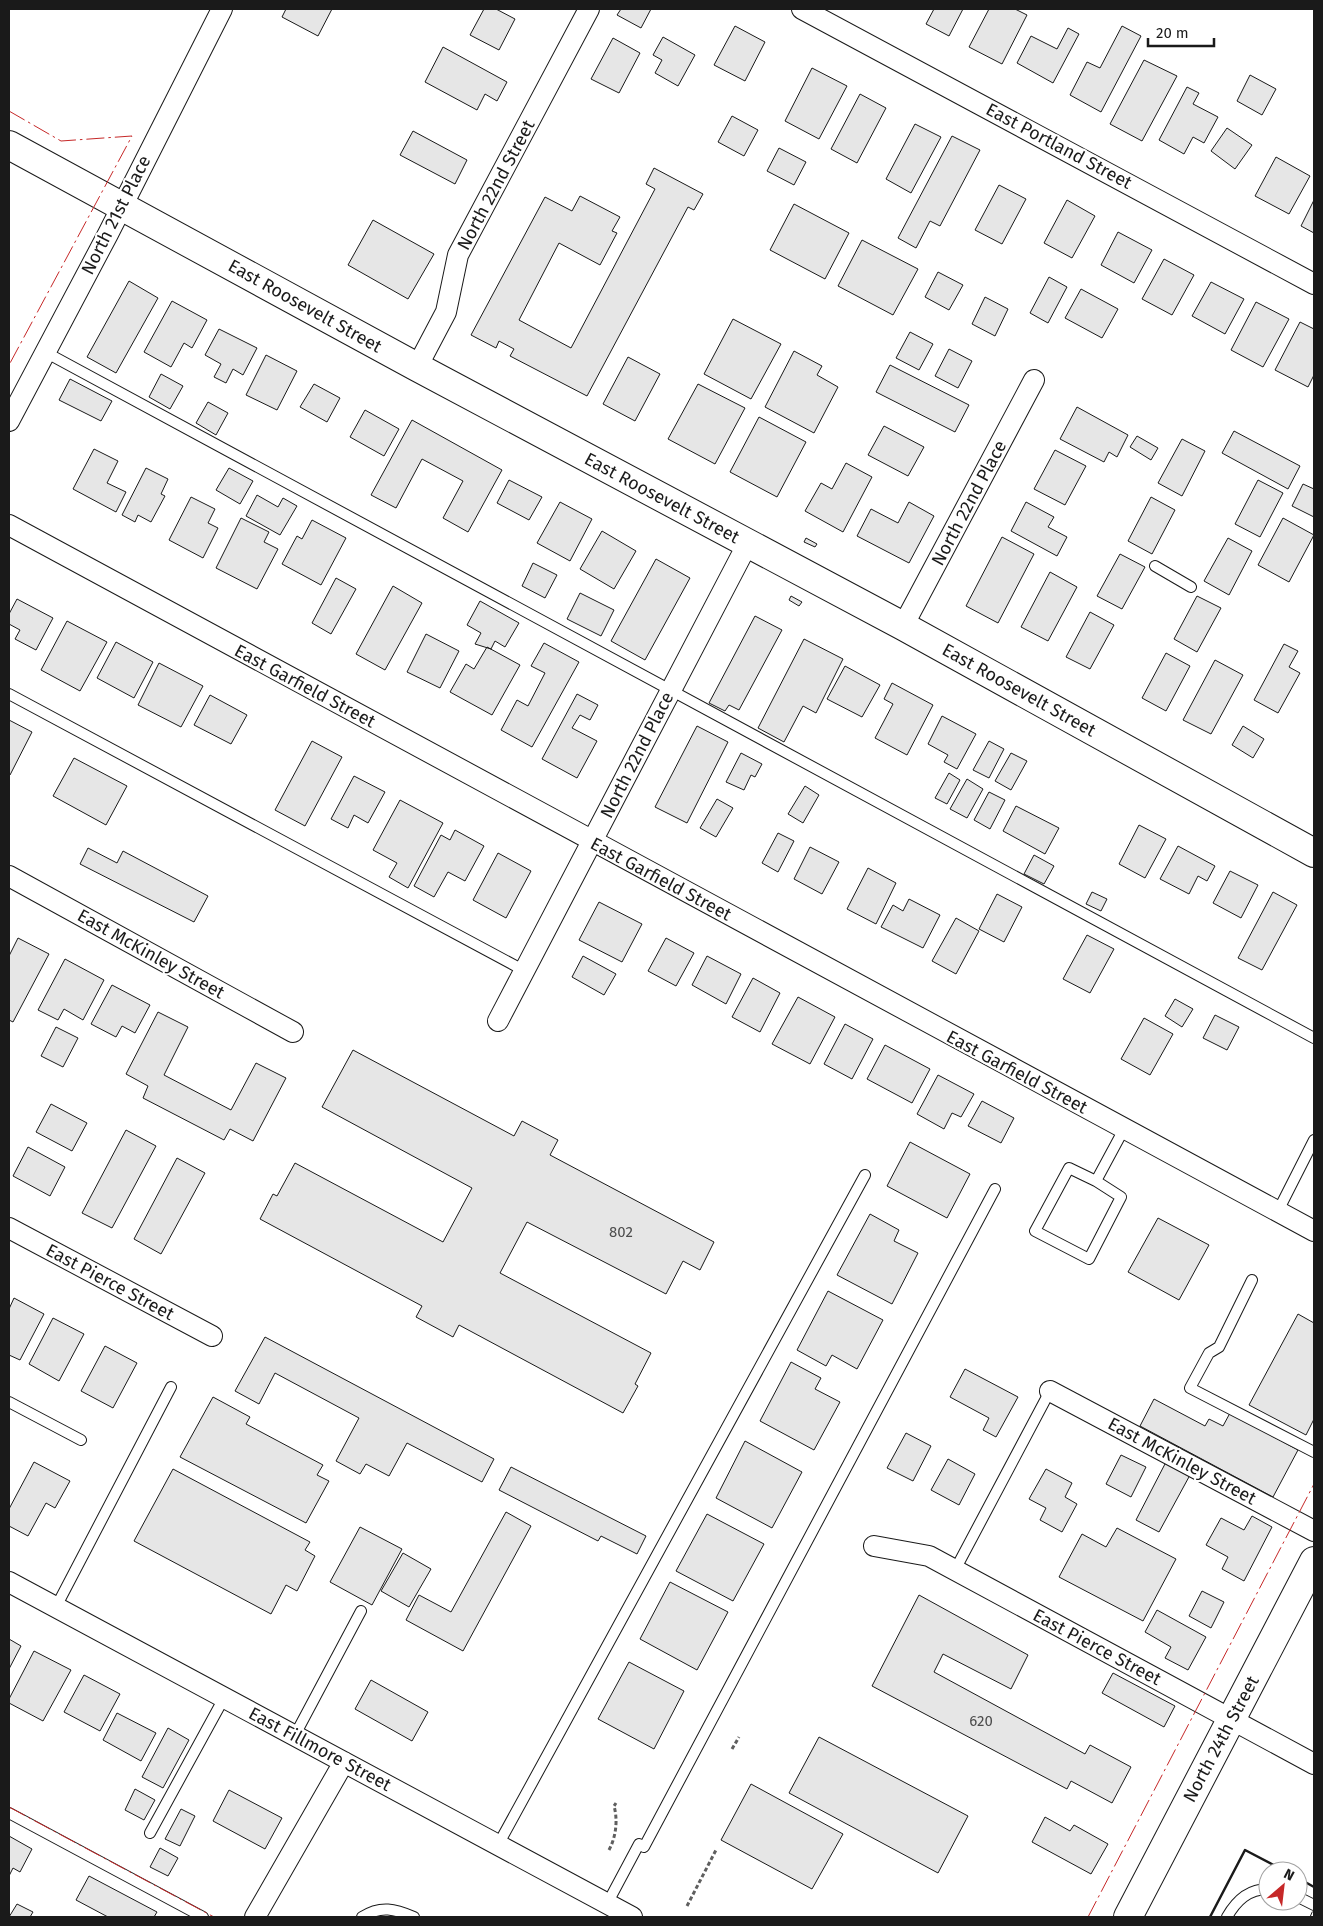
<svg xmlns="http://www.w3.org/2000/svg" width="1323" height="1926" viewBox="0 0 1323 1926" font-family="'Fira Sans',sans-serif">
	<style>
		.building { fill: #e6e6e6; stroke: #1a1a1a }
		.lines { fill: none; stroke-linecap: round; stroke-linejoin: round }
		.lane-casing { stroke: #1a1a1a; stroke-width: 12 }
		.street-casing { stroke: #1a1a1a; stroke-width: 22 }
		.secondary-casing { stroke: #1a1a1a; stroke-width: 30 }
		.path { stroke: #5f5f5f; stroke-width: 3; stroke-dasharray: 4 2.5; stroke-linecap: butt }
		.lane { stroke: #fff; stroke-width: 10 }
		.street { stroke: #fff; stroke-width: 20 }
		.secondary { stroke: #fff; stroke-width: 28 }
		.fence { stroke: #1a1a1a; stroke-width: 1; stroke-dasharray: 6 2.5; stroke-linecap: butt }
		.wall { stroke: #1a1a1a; stroke-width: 2.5 }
		.power { stroke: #c62828; stroke-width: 1; stroke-dasharray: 18 4 2.5 4; stroke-linecap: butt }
		.labels { text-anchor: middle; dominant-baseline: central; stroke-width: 4; stroke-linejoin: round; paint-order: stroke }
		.number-label { font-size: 15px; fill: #4d4d4d }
		.street-label { font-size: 18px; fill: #1a1a1a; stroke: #fff }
	</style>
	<rect width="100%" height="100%" fill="#fff"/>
	<path class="building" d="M286,9H332L318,36L282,17Z
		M484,9H496L515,19L499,50L470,35Z
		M621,9H651L641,28L617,15Z
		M934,9H963L949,36L926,24Z
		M989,9H1015L1027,15L1002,64L969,47Z
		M735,26L765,42L745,81L714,65Z
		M1122,26L1141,36L1101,112L1070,95L1087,62L1100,68Z
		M1068,28L1079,34L1053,83L1017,63L1031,36L1057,49Z
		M663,37L695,55L678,86L655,73L662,60L653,55Z
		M613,38L640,53L619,93L591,79Z
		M443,47L507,82L497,101L485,94L477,110L425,82Z
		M1144,60L1177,76L1142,141L1110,124Z
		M812,68L847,86L819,139L785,121Z
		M1250,75L1276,89L1262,115L1237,101Z
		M1187,87L1199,93L1193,104L1218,117L1204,143L1193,137L1184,154L1159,140Z
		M860,94L886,108L857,163L831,149Z
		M732,116L758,130L744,156L718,142Z
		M915,124L941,137L911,193L886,179Z
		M1227,128L1252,145L1235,169L1211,151Z
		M413,131L467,160L455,184L400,155Z
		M952,136L980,150L940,226L930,221L916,248L898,238Z
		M779,148L806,162L794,185L767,171Z
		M1276,157L1310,176L1289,214L1255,196Z
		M654,168L703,194L694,210L688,207L587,396L510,356L514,349L499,341L496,348L471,335L545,197L572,211L580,196L620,217L612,231L617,233L600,265L559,243L519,320L571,348L655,189L646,184Z
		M999,185L1026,199L1002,244L975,230Z
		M1067,200L1095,216L1072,258L1044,243Z
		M1314,200V233L1301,226Z
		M794,204L849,233L825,279L770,250Z
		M373,220L434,254L408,299L348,265Z
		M1118,232L1152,250L1134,283L1101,265Z
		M862,240L918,269L893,315L838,286Z
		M1164,259L1194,275L1172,315L1142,299Z
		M938,272L963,285L949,310L925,297Z
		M1049,277L1067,287L1048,323L1030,313Z
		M129,281L158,298L116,373L87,357Z
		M1211,282L1244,299L1225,334L1192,316Z
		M1081,289L1118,309L1102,338L1065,318Z
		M985,297L1008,309L995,336L972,324Z
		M172,301L207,320L192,348L184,343L171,367L144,352Z
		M1256,302L1289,319L1263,367L1231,350Z
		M733,319L781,344L751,399L704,374Z
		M1300,322L1314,329V375L1308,387L1275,370Z
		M219,329L257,348L243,375L233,369L226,383L214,377L221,364L205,355Z
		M910,332L933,344L919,370L896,358Z
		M949,349L972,361L958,388L935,376Z
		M794,351L822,366L817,375L838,387L814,433L765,407Z
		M266,355L297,371L277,410L246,395Z
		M628,357L660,374L635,421L603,404Z
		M890,365L969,405L955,432L876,392Z
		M161,374L183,386L170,409L149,397Z
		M70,379L112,401L101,421L59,400Z
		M314,384L340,398L327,422L300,407Z
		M698,384L745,408L715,464L668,439Z
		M208,402L228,413L216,435L196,423Z
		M1077,407L1128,435L1117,457L1109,452L1104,462L1060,439Z
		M365,410L399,429L384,456L350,437Z
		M759,417L806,442L777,497L730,472Z
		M412,420L502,470L468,532L443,518L463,481L422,459L396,508L371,495Z
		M884,426L924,447L908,476L868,455Z
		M1234,431L1300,466L1288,489L1222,453Z
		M1137,436L1158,448L1151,460L1130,447Z
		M1182,439L1205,451L1182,496L1158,483Z
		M94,449L118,461L107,483L126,492L116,512L73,489Z
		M1055,450L1086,466L1065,505L1034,489Z
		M846,463L872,477L843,532L805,511L821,483L832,489Z
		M146,468L168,479L161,494L165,496L151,522L138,515L135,522L122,515Z
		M229,468L253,481L240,504L216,490Z
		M509,480L542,497L529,520L497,503Z
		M1258,480L1283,493L1260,537L1235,524Z
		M1303,484L1314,489V517L1292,506Z
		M257,495L278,507L283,498L297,506L280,535L246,516Z
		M191,497L215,509L208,523L218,528L203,558L169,540Z
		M1151,497L1175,510L1152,554L1128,541Z
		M560,502L592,519L570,561L537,543Z
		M909,502L934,516L909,563L857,536L871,509L898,523Z
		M1026,502L1054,517L1048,527L1067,537L1057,556L1011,531Z
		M241,518L269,532L264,542L278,549L257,589L216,568Z
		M1283,518L1314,535L1289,582L1258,565Z
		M312,520L346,538L321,585L282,564L297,536L302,539Z
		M602,531L636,551L614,589L580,569Z
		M1002,537L1034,554L998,623L966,606Z
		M806,538L817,544L815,547L804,542Z
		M1228,538L1252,551L1229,595L1204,581Z
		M1120,554L1145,567L1122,609L1097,596Z
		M656,559L690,578L645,660L611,641Z
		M533,563L557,575L545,598L522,586Z
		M1050,572L1077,587L1048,641L1021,627Z
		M336,578L356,589L331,634L312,623Z
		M393,586L422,603L385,670L356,654Z
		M580,593L614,610L601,636L567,619Z
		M791,596L802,602L799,606L789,600Z
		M1197,596L1221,608L1197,652L1174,639Z
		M17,599L53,618L36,650L15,639L20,630L9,624V614Z
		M480,601L519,623L505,647L495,641L491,649L475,644L481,633L467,625Z
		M1090,612L1114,625L1090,669L1066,657Z
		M755,616L782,630L739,710L729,705L725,711L709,703Z
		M67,621L107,642L80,691L41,670Z
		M426,634L459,651L440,688L407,672Z
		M804,639L843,659L816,713L803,706L784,742L758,728Z
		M116,642L153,662L134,698L97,678Z
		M544,643L579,662L532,747L501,730L517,700L528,706L545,673L531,666Z
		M1284,644L1298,651L1289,667L1300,673L1278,713L1254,700Z
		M487,647L520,665L492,715L450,692L466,664L474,669Z
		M1166,653L1190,666L1166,711L1142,698Z
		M1215,660L1243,675L1211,734L1183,720Z
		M159,663L203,686L181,727L138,705Z
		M845,666L880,685L862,717L827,699Z
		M892,683L933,705L907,755L875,738L893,704L884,699Z
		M577,694L598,705L590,720L580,715L572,728L597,741L577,778L542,759Z
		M210,695L247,715L231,744L194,725Z
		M942,716L976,734L957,769L944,762L948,755L928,744Z
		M9,720L32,732L10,775L9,774Z
		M697,726L728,742L687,823L655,807Z
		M1243,726L1264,739L1253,758L1232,745Z
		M312,741L342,757L305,826L275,810Z
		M989,741L1004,749L989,778L973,770Z
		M741,753L762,764L755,777L751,775L744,790L726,782Z
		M1011,753L1027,761L1011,790L995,781Z
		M74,758L127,786L106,825L53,796Z
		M949,773L960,780L947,804L935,798Z
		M354,776L385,792L368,823L354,815L348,828L331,819Z
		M967,779L983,789L967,818L950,809Z
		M805,786L819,795L803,823L788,814Z
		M989,792L1005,800L990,829L974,820Z
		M717,799L733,808L716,837L700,828Z
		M400,800L443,823L408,888L389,877L397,863L373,850Z
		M1016,806L1059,828L1045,854L1003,831Z
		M1139,825L1166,839L1145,878L1119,864Z
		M455,830L484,846L465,881L448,872L434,897L414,886L441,835L450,840Z
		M778,833L794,841L778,872L762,863Z
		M1178,846L1215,866L1207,881L1198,876L1189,894L1160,879Z
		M810,847L839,862L822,894L794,879Z
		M88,848L117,863L123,851L208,896L194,922L80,864Z
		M498,853L531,871L506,918L473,900Z
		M1034,855L1054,866L1044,884L1024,874Z
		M868,868L896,883L876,924L847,909Z
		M1230,871L1258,885L1241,918L1213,903Z
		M1092,892L1107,899L1101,911L1086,904Z
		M1273,892L1297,905L1262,970L1238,958Z
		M997,894L1022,907L1004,942L979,929Z
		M909,899L940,915L923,948L881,927L893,905L903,911Z
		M599,902L642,924L622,962L579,940Z
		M956,918L979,931L956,974L932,961Z
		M1087,935L1114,949L1090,993L1063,979Z
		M18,938L49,954L13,1022L9,1020V956Z
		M666,938L694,953L676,986L648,971Z
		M583,956L616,974L604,995L572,977Z
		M707,956L741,974L726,1004L692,985Z
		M65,959L104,980L83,1020L64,1009L58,1020L38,1010Z
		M753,978L780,993L760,1032L732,1017Z
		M112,985L150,1005L135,1033L122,1026L116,1037L91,1024Z
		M798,997L835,1017L810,1064L772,1044Z
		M1175,999L1193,1009L1182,1027L1165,1016Z
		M158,1012L188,1027L164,1075L231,1110L256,1063L286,1078L253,1141L230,1129L224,1140L143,1098L148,1086L126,1074Z
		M1215,1015L1239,1027L1227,1050L1203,1038Z
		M1144,1018L1173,1034L1150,1075L1121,1059Z
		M845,1024L873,1039L852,1079L824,1064Z
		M56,1027L78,1038L63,1067L41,1056Z
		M885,1045L930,1069L912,1103L867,1079Z
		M353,1050L514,1136L522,1121L558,1140L550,1155L714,1242L700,1270L683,1261L666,1294L527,1222L500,1273L651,1353L635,1384L638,1386L623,1413L459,1325L453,1337L416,1317L422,1306L260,1219L273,1194L277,1196L295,1163L443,1242L472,1188L322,1107Z
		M938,1075L974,1094L961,1117L952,1113L944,1129L917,1114Z
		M982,1101L1014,1118L1001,1143L968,1126Z
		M51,1104L87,1123L72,1151L36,1132Z
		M126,1130L156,1146L112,1228L82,1213Z
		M910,1142L970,1174L947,1218L887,1186Z
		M28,1147L65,1167L50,1196L13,1176Z
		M177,1158L205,1173L161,1254L134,1239Z
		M870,1214L899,1230L894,1241L918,1253L892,1304L837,1275Z
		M1158,1218L1209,1245L1179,1300L1128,1272Z
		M828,1291L883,1320L857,1369L832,1355L826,1366L797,1350Z
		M14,1298L44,1314L20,1360L9,1355V1309Z
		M1298,1314L1314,1323V1419L1306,1435L1249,1405Z
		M53,1318L84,1334L59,1381L29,1364Z
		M265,1337L494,1459L482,1482L407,1443L389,1476L366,1464L360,1474L336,1461L359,1418L275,1373L259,1404L235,1391Z
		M105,1346L137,1363L113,1408L81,1391Z
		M791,1362L821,1378L815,1389L840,1402L814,1450L760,1421Z
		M965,1369L1018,1397L996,1437L983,1430L989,1418L950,1397Z
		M213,1397L250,1417L246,1424L323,1465L317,1475L329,1481L306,1523L180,1457Z
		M1154,1399L1205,1426L1209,1419L1223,1426L1230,1413L1298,1450L1273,1497L1140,1426Z
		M906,1433L931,1446L913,1481L887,1468Z
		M745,1441L802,1472L772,1528L716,1498Z
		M1121,1455L1146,1467L1131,1497L1106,1484Z
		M948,1459L975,1474L959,1505L931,1490Z
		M34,1462L70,1481L55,1508L46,1503L28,1536L9,1526V1509Z
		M1166,1462L1190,1475L1159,1532L1136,1520Z
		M511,1467L646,1536L637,1554L601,1536L598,1541L499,1490Z
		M173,1469L310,1542L305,1550L315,1556L297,1591L286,1585L271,1614L134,1541Z
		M1046,1469L1072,1483L1065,1497L1077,1504L1062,1532L1040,1520L1046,1508L1029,1499Z
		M506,1512L531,1526L463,1651L406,1620L419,1595L451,1612Z
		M707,1514L764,1544L733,1601L676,1571Z
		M1252,1516L1272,1527L1244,1581L1222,1569L1228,1557L1206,1545L1221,1518L1244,1530Z
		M360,1527L402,1549L372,1605L330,1582Z
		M1117,1528L1176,1559L1143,1621L1059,1577L1082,1534L1106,1547Z
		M403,1553L431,1569L409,1607L381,1591Z
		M670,1582L728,1612L697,1670L640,1639Z
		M1202,1591L1224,1602L1211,1628L1189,1616Z
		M919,1595L1028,1655L1011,1689L943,1654L934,1672L1085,1754L1090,1745L1131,1767L1112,1803L1071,1781L1067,1789L872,1686Z
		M1157,1610L1206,1637L1188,1670L1165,1658L1171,1647L1145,1632Z
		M9,1639L21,1646L9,1669Z
		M34,1651L71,1670L43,1721L9,1703V1699Z
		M629,1662L684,1691L654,1749L598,1719Z
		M1113,1673L1175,1706L1164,1727L1102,1693Z
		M84,1675L120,1694L100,1731L64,1712Z
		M371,1680L428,1712L412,1741L355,1709Z
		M117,1713L156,1733L141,1761L103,1740Z
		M168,1728L189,1740L163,1788L142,1777Z
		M819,1737L968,1816L938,1873L789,1793Z
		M751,1784L843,1834L812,1889L721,1840Z
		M135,1789L155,1800L144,1820L125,1810Z
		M229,1790L282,1818L265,1849L213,1821Z
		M181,1809L195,1816L180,1846L165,1839Z
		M1045,1817L1070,1831L1074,1825L1108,1844L1091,1874L1032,1842Z
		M9,1836L32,1849L20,1872L13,1868L9,1876Z
		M160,1848L178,1858L168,1876L150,1867Z
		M89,1876L157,1912L154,1917H108L76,1900Z
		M17,1904L33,1912L30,1917H9Z"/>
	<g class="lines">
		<defs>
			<path id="lane" d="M45,352L1314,1038
				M1155,566L1191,587
				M9,694L525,971
				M1096,1181L1121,1197L1089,1259L1035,1231L1069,1168L1096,1181L1124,1129
				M1278,1211L1314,1140
				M1252,1280L1219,1347L1209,1353L1190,1388L1314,1452
				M9,1402L81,1440
				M955,1570L1050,1391
				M56,1607L171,1387
				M295,1735L361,1611
				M9,1813L203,1917
				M150,1833L224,1698
				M498,1845L865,1175
				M644,1847L995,1189
				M1298,1897L1314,1905
				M607,1904L639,1844
				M362,1917C381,1905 395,1909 414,1917
				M1227,1917C1236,1901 1248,1889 1268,1889"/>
			<path id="street" d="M802,9L1314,284
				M417,367L446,312L458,255L589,9
				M9,421L108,234L222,9
				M9,525L1314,1231
				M903,626L1034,380
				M9,876L293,1032
				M498,1021L748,543
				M9,1228L212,1336
				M1050,1391L1314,1531
				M874,1546L929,1556L1314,1764
				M9,1582L632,1917
				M255,1917L344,1762"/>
			<path id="secondary" d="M9,145L417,367L903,626L1314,853
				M1128,1917L1314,1561"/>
		</defs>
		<use href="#lane" class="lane-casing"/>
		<use href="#street" class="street-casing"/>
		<use href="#secondary" class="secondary-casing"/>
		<path class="path" d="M732,1749L739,1737
			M609,1850C616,1837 618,1820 614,1806L616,1803
			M687,1906L716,1850"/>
		<use href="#lane" class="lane"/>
		<use href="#street" class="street"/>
		<use href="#secondary" class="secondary"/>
		<path class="fence" d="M1310,1917L1314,1908"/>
		<path class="wall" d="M1298,1878L1314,1887
			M1210,1917L1245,1850L1285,1871"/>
		<path class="power" d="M9,111L61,141L132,136L9,365
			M9,1807L214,1917
			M1088,1917L1314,1484"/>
	</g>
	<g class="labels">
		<g class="number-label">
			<text x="621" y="1232">802</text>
			<text x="981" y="1721">620</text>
		</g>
		<g class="street-label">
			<text transform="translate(1059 146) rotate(28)">East Portland Street</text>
			<text transform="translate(496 185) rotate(-62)">North 22nd Street</text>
			<text transform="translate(116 215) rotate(-63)">North 21st Place</text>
			<text transform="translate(305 306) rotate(29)">East Roosevelt Street</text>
			<text transform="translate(662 498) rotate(28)">East Roosevelt Street</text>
			<text transform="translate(969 503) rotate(-62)">North 22nd Place</text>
			<text transform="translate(305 686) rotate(28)">East Garfield Street</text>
			<text transform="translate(1019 690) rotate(29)">East Roosevelt Street</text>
			<text transform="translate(637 755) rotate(-63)">North 22nd Place</text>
			<text transform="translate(661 879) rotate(28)">East Garfield Street</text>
			<text transform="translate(151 954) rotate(29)">East McKinley Street</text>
			<text transform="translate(1017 1072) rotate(28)">East Garfield Street</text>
			<text transform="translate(110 1282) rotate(28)">East Pierce Street</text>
			<text transform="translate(1182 1461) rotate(28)">East McKinley Street</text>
			<text transform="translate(1097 1647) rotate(28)">East Pierce Street</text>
			<text transform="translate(1221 1739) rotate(-62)">North 24th Street</text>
			<text transform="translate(320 1749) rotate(28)">East Fillmore Street</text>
		</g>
	</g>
	<rect width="1323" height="1926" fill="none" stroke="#1a1a1a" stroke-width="20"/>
	<g transform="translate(1283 1886) rotate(28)"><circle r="24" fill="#ffffff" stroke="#a3a3a3"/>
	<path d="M0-4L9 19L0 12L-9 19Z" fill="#c62828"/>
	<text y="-8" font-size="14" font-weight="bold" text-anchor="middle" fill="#1a1a1a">N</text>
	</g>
	<path d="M1148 38v8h66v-8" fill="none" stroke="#1a1a1a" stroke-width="2.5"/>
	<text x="1156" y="38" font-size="15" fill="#1a1a1a" stroke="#ffffff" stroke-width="4" paint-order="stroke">20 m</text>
</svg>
